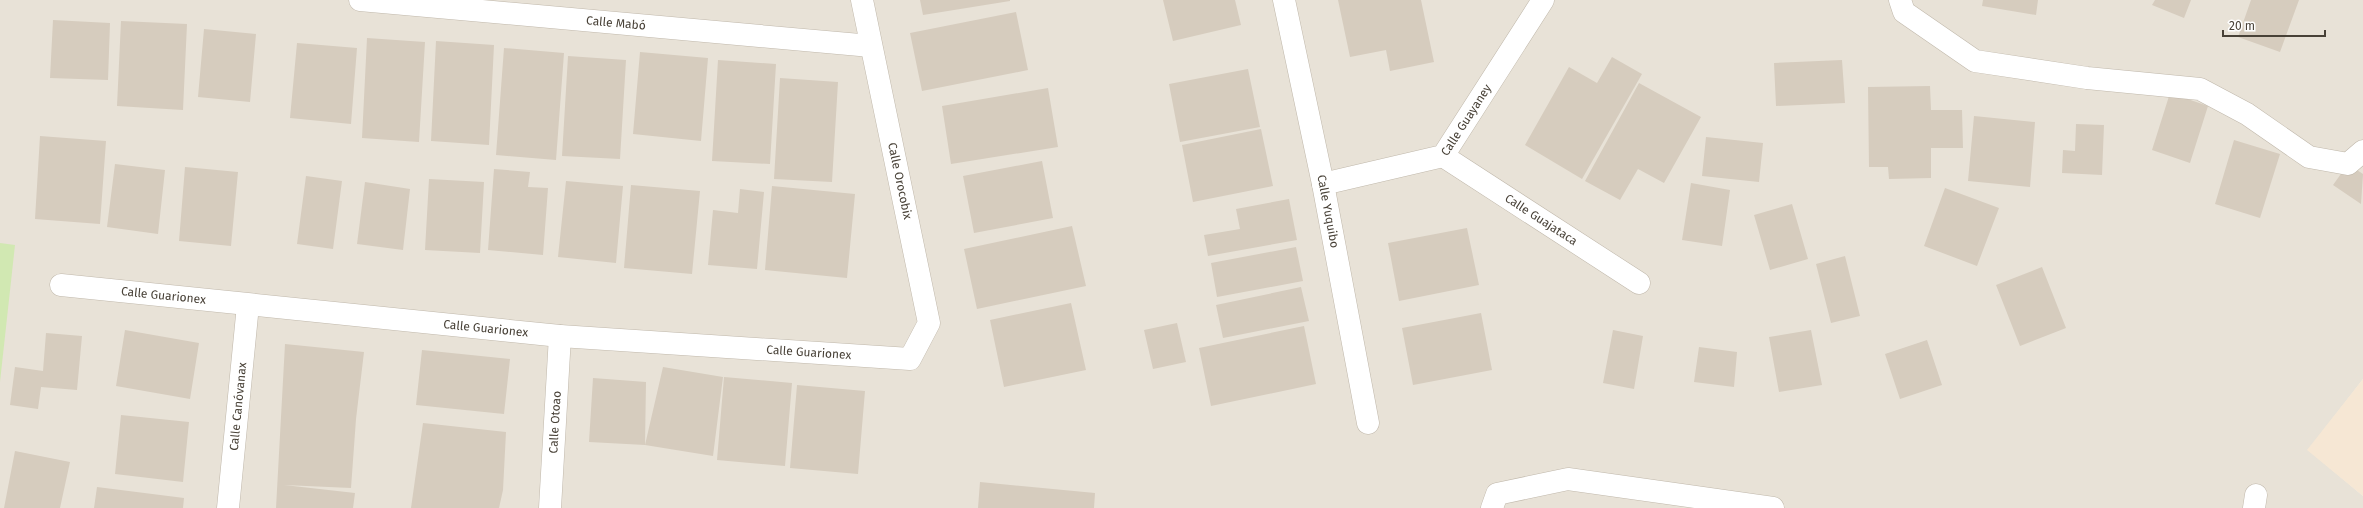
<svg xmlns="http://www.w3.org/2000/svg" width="2363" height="508" viewBox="0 0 2363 508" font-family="'Fira Sans',sans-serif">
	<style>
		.residential { fill: #e8e2d7 }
		.commercial { fill: #f6e7d4 }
		.green { fill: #d1e8b2 }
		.building { fill: #d6ccbe }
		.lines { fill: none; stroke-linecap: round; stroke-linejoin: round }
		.minor-casing { stroke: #c0b8ab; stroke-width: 23 }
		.minor { stroke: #fff; stroke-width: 22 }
		.labels { text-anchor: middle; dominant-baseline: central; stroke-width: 3.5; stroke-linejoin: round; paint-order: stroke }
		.street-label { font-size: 12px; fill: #484137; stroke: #fff }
	</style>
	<rect width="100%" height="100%" fill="#f4f1e9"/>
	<path class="residential" d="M0,0H2363V379L2308,450L2363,496V508H0Z"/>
	<path class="commercial" d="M2363,379V496L2307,450Z"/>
	<path class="green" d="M0,243L15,245L0,382Z"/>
	<path class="building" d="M920,0H1010V1L923,15Z
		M1163,0H1235L1241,25L1173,41Z
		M1338,0H1421L1434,62L1390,71L1386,50L1350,57Z
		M1983,0H2038L2036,15L1982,6Z
		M2155,0H2191L2184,18L2152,5Z
		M2251,0H2299L2280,52L2238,37Z
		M1016,12L1028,70L922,91L910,33Z
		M53,20L110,23L108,80L50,78Z
		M121,21L187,24L183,110L117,106Z
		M204,29L256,34L250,102L198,97Z
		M367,38L425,42L419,142L362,138Z
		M436,41L494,45L489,145L431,141Z
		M297,43L357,48L351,124L290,118Z
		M504,48L564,53L556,160L496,155Z
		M640,52L708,58L701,141L633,134Z
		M568,56L626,60L620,159L562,156Z
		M1612,57L1642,74L1582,179L1525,145L1569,67L1597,83Z
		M718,60L776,64L770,164L712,161Z
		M1842,60L1845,103L1776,106L1774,63Z
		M1248,69L1260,127L1180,142L1169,84Z
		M780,78L838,82L832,182L774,179Z
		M1639,83L1701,117L1664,183L1638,169L1620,200L1585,181Z
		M1930,86L1931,110H1962L1963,148H1931V178L1889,179L1888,167H1869L1868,87Z
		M1048,88L1058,147L951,164L942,106Z
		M2170,93L2208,106L2190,163L2152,150Z
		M1974,116L2035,122L2030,187L1968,181Z
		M2076,124L2104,125L2102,175L2062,173L2063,150L2075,151Z
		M1261,129L1273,186L1193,202L1182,145Z
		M40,136L106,141L100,224L35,219Z
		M1706,137L1763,143L1759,182L1702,176Z
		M2234,140L2280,154L2260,218L2215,204Z
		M1042,161L1053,218L974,233L963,176Z
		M115,164L165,170L158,234L107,227Z
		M2348,164L2363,174L2361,204L2333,185Z
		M185,167L238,172L231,246L179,241Z
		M494,169L530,172L528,187L548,188L543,255L488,250Z
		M306,176L342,181L333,249L297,244Z
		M429,179L484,182L480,253L425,250Z
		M566,181L623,186L616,263L558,257Z
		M365,182L410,189L403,250L357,244Z
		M1691,183L1730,190L1722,246L1682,240Z
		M631,185L700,191L692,274L624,268Z
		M772,186L855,194L847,278L765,270Z
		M1945,188L1999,208L1977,266L1924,246Z
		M740,189L764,192L757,269L708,265L713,210L738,213Z
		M1289,199L1297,240L1208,256L1204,235L1240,229L1236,209Z
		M1792,204L1808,259L1770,270L1754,215Z
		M1072,226L1086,286L977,309L964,249Z
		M1467,228L1479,285L1399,301L1388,243Z
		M1296,247L1303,281L1217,297L1211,263Z
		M1845,256L1860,316L1831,323L1816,264Z
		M2042,267L2066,328L2020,346L1996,285Z
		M1301,287L1309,321L1223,338L1216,305Z
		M1071,303L1086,370L1004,387L990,320Z
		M1481,313L1492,370L1413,385L1402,328Z
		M1177,323L1186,362L1153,369L1144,330Z
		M1304,326L1316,384L1211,406L1199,348Z
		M125,330L199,343L190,399L116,386Z
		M1613,330L1643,336L1634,389L1603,383Z
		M1811,330L1822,385L1779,392L1769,337Z
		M46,333L82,336L77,390L41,387L38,409L10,405L15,367L43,371Z
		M1927,340L1942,385L1900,399L1885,354Z
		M285,344L364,352L356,419L351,488L284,485L355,493L353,508H276Z
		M1699,347L1737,352L1734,387L1694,382Z
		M422,350L510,359L504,414L416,405Z
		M663,367L723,377L713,456L645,445L589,442L593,378L646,382L645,445Z
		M724,377L792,383L785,466L717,460Z
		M797,385L865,391L858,474L790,468Z
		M121,415L189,422L183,482L115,474Z
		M423,423L506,432L503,490L499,508H411Z
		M15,451L70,462L60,508H4Z
		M980,482L1095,493L1094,508H978Z
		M97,487L184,498L183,508H94Z"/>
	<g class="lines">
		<defs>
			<g id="minor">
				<path id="s1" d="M360,0L871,46"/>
				<path id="s2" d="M1284,0L1323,184L1368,423"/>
				<path d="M1900,0L1904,12L1975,61L2087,78L2200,89L2247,114L2309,157L2348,164L2363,151"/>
				<path id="s3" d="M1443,156L1639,283"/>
				<path id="s4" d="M1323,184L1443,156L1543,0"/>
				<path id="s5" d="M61,285L560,336L910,359L929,323L862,0"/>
				<path id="s6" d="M228,508L248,305"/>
				<path id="s7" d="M550,508L560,336"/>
				<path d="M1492,508L1497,494L1568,479L1773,508"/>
				<path d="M2254,508L2256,495"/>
			</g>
		</defs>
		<use href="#minor" class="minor-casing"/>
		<use href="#minor" class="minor"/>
	</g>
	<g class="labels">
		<g class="street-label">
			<text stroke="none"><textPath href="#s1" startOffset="257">Calle Mabó</textPath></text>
			<text stroke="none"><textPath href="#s4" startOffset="166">Calle Guayaney</textPath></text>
			<text transform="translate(900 181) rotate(78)">Calle Orocobix</text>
			<text stroke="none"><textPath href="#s2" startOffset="216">Calle Yuquibo</textPath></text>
			<text stroke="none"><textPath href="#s3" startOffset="117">Calle Guajataca</textPath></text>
			<text stroke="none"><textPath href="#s5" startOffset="103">Calle Guarionex</textPath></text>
			<text stroke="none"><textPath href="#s5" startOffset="427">Calle Guarionex</textPath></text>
			<text stroke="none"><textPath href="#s5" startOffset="751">Calle Guarionex</textPath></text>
			<text stroke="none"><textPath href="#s6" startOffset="102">Calle Canóvanax</textPath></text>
			<text stroke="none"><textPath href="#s7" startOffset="86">Calle Otoao</textPath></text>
		</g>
	</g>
	<path d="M2223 30v6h102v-6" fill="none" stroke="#484137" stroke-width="2"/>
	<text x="2229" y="30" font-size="12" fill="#484137" stroke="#ffffff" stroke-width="3" paint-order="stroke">20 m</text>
</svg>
